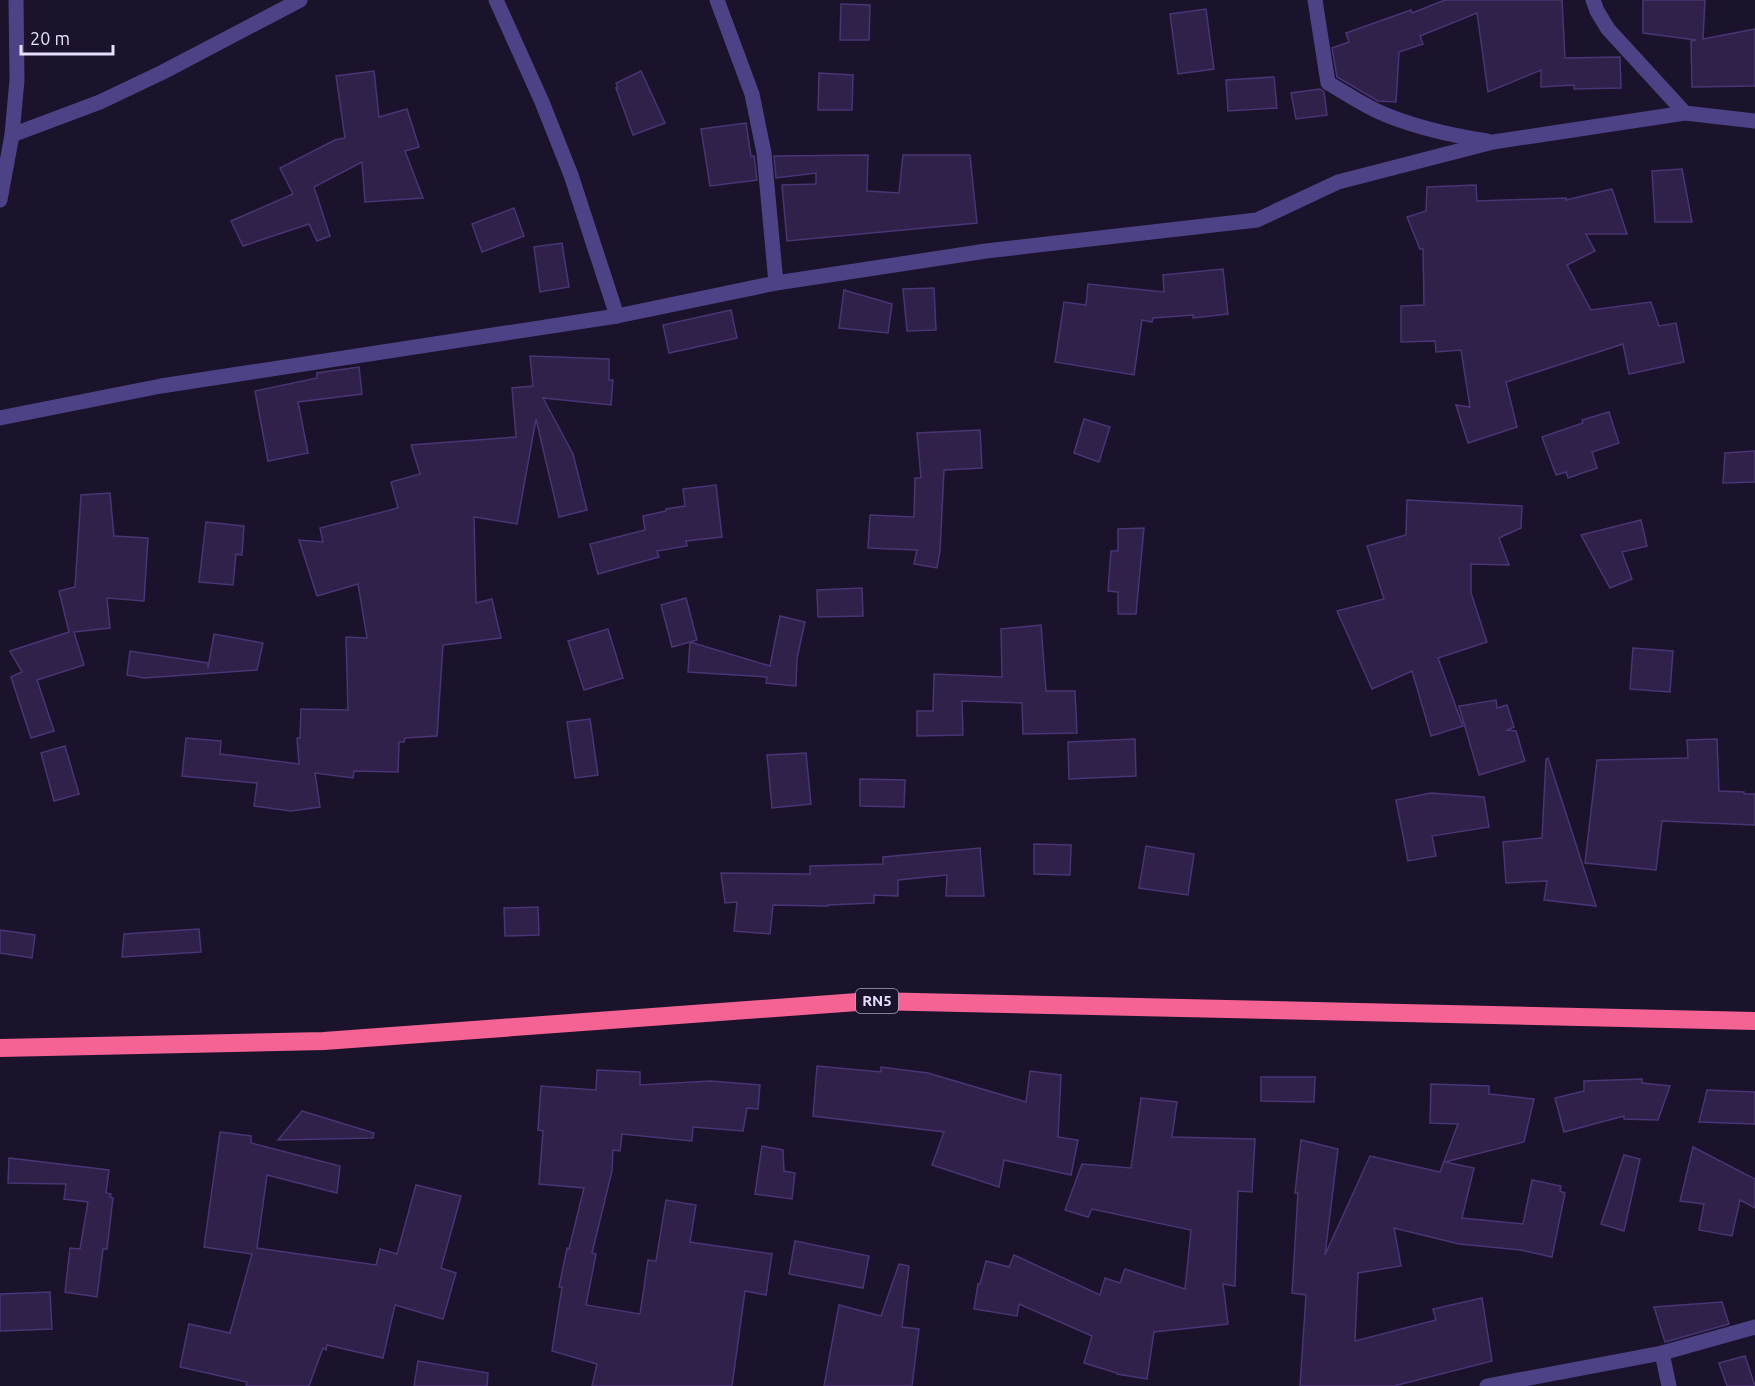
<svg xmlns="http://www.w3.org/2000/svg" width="1755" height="1386" font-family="Ubuntu,sans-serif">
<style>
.building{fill:#2f214a;stroke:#4a3475;stroke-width:1.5}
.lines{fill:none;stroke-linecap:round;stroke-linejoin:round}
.street{stroke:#4e4286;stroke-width:15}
.highway{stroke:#f46394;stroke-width:18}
.labels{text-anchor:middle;stroke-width:4.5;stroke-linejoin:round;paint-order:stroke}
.shield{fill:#1b132b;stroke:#aaa2be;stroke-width:1.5}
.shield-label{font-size:15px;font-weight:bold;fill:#e7dffd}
</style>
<rect width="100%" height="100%" fill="#1b132b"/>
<g class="building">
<path d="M 1445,0 L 1562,0 L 1565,58 L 1620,57 L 1621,88 L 1574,89 L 1574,85 L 1541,87 L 1541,70 L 1488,92 L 1477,13 L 1420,36 L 1423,44 L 1399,52 L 1396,102 L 1378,101 L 1337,77 L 1332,48 L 1349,42 L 1346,33 L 1411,10 L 1412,13 Z"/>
<path d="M 1643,0 L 1705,0 L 1703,39 L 1755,29 L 1755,86 L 1692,87 L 1691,41 L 1696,40 L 1643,33 Z"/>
<path d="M 841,4 L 870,5 L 869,40 L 840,40 Z"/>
<path d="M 1206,9 L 1214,69 L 1178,74 L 1170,14 Z"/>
<path d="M 374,71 L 379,117 L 407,109 L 419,147 L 405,151 L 423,198 L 365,202 L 362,162 L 314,187 L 330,236 L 317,241 L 309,224 L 243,246 L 231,221 L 293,194 L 280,168 L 335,140 L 345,138 L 336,76 Z"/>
<path d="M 641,71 L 665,123 L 633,135 L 616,88 L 618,88 L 616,83 Z"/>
<path d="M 819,73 L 853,75 L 852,110 L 818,110 Z"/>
<path d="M 1274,77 L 1277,108 L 1228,111 L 1226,80 Z"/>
<path d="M 1320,89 L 1324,92 L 1327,115 L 1296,119 L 1291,93 Z"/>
<path d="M 746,123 L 751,156 L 754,156 L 757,180 L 710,186 L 701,129 Z"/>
<path d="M 868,155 L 867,191 L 899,193 L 903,155 L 970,155 L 977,223 L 787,241 L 782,185 L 816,184 L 816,173 L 776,178 L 774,156 Z"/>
<path d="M 1682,169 L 1692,222 L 1655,222 L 1652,171 Z"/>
<path d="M 1476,185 L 1477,201 L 1566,198 L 1566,200 L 1612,189 L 1627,234 L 1586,234 L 1595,251 L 1567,265 L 1591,310 L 1651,302 L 1659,326 L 1676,323 L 1684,362 L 1629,374 L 1623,344 L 1506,382 L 1517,427 L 1468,443 L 1456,405 L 1470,407 L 1461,350 L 1436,352 L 1435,341 L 1401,342 L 1401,306 L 1424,305 L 1423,249 L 1420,249 L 1407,217 L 1426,211 L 1427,187 Z"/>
<path d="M 514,208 L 524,236 L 482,252 L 472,224 Z"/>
<path d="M 562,243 L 569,287 L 540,292 L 534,247 Z"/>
<path d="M 1223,269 L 1228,314 L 1193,318 L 1193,315 L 1153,318 L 1152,322 L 1142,320 L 1134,375 L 1055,362 L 1064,302 L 1086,305 L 1088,284 L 1164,292 L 1163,275 Z"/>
<path d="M 934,288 L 936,330 L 907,331 L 903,289 Z"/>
<path d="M 844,290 L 892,304 L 888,333 L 839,328 Z"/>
<path d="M 731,310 L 737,338 L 669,353 L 663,325 Z"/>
<path d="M 530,356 L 609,359 L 609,380 L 613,380 L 611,405 L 543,398 L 573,454 L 587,510 L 559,517 L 536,419 L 517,524 L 474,517 L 476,603 L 492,599 L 501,638 L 443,645 L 437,736 L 405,738 L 404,742 L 399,742 L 398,772 L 354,771 L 353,778 L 315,773 L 320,807 L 291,811 L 254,806 L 257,783 L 182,776 L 186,738 L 221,741 L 220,754 L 299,764 L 297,738 L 300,738 L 301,709 L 348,710 L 346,637 L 367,638 L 358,584 L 317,596 L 299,540 L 323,542 L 320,528 L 398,508 L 391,482 L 420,474 L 411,445 L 516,437 L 512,388 L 533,386 Z"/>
<path d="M 359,367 L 362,394 L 298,402 L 308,453 L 268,461 L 255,391 L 317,378 L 317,373 Z"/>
<path d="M 1609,412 L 1619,443 L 1592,452 L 1597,468 L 1568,478 L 1566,472 L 1556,475 L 1542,437 L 1583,423 L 1582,420 Z"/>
<path d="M 1084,419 L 1110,427 L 1099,462 L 1074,453 Z"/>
<path d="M 980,430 L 982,468 L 944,470 L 940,551 L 937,568 L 914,564 L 917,550 L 868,548 L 870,515 L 914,517 L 915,478 L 921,478 L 917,433 Z"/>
<path d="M 1755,451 L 1755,482 L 1723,483 L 1725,453 Z"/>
<path d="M 716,485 L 722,537 L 686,541 L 687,546 L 657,551 L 659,557 L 598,574 L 590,544 L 645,530 L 643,516 L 666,511 L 666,509 L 685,506 L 683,489 Z"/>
<path d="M 110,493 L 114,536 L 148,538 L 144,601 L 107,598 L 110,628 L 74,632 L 84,665 L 37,680 L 54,731 L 31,738 L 11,677 L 22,672 L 10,651 L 69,632 L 59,591 L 75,587 L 81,495 Z"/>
<path d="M 1407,500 L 1522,506 L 1521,528 L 1499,538 L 1509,565 L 1471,564 L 1471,593 L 1487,642 L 1438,658 L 1463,726 L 1431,736 L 1412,671 L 1372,689 L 1337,611 L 1384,599 L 1367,546 L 1406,535 Z"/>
<path d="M 1641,520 L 1647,546 L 1622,552 L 1632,579 L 1610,588 L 1581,535 Z"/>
<path d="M 206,522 L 244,526 L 242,555 L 236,554 L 233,585 L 199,582 Z"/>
<path d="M 1144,528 L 1136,614 L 1118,614 L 1118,592 L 1108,591 L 1111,551 L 1118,551 L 1118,529 Z"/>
<path d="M 862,588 L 863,616 L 818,617 L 817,590 Z"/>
<path d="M 686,598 L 697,640 L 690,642 L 770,666 L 780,616 L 805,622 L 797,658 L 796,686 L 766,683 L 767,677 L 688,672 L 690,642 L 672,647 L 661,605 Z"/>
<path d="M 1041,625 L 1046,691 L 1075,691 L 1077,733 L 1023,734 L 1022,703 L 962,701 L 963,735 L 917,736 L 917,711 L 933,711 L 934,674 L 1002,677 L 1001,629 Z"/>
<path d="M 608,629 L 623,678 L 584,690 L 568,641 Z"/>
<path d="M 214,634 L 263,643 L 257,670 L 144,678 L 127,675 L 130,651 L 208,663 L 208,668 Z"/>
<path d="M 1633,648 L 1673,651 L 1670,692 L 1630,689 Z"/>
<path d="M 1496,700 L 1497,708 L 1507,705 L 1514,727 L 1507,730 L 1516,731 L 1525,761 L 1479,775 L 1459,706 Z"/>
<path d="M 590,719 L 598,775 L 575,778 L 567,722 Z"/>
<path d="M 1135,739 L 1136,776 L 1069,779 L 1068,742 Z"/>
<path d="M 1717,739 L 1719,791 L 1744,792 L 1744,794 L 1755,794 L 1755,825 L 1662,821 L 1656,870 L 1585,863 L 1597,760 L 1688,758 L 1687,740 Z"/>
<path d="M 65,746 L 79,794 L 54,801 L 41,753 Z"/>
<path d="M 806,753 L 811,804 L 772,808 L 767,755 Z"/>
<path d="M 1548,758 L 1596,906 L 1544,900 L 1547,881 L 1506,883 L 1503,842 L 1542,838 L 1546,759 Z"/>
<path d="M 860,779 L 905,780 L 904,807 L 860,806 Z"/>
<path d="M 1431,793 L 1484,797 L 1489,827 L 1432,836 L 1436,856 L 1408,861 L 1396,800 Z"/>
<path d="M 1034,844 L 1071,845 L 1070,875 L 1034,874 Z"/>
<path d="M 1146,846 L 1194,854 L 1188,895 L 1139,888 Z"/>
<path d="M 980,848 L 984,896 L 946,896 L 947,875 L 898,880 L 898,896 L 874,895 L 874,903 L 828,905 L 828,906 L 773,905 L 770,934 L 734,931 L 737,902 L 725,903 L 721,873 L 810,874 L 810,866 L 883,864 L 883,857 Z"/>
<path d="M 538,907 L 539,935 L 505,936 L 504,908 Z"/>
<path d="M 199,929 L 201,952 L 122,957 L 124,934 Z"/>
<path d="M 0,930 L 35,935 L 32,958 L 0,953 Z"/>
<path d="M 817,1066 L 881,1072 L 881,1067 L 928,1073 L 1026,1102 L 1030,1071 L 1061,1075 L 1058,1137 L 1078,1140 L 1071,1175 L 1004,1160 L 999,1187 L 932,1165 L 944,1132 L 813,1116 Z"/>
<path d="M 597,1070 L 640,1072 L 640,1085 L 710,1081 L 760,1085 L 758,1109 L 747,1108 L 743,1131 L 693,1127 L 692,1141 L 622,1134 L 620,1151 L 613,1150 L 612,1171 L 592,1253 L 596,1254 L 586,1305 L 640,1314 L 648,1260 L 656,1261 L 666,1200 L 696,1205 L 690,1242 L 772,1254 L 766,1295 L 745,1291 L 732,1386 L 592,1386 L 597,1364 L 552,1351 L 562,1287 L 559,1287 L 567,1248 L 569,1249 L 584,1188 L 539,1184 L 543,1131 L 538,1130 L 541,1086 L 596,1090 Z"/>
<path d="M 1261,1077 L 1315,1077 L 1314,1102 L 1261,1101 Z"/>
<path d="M 1642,1079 L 1642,1083 L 1670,1086 L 1658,1120 L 1624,1119 L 1624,1116 L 1564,1132 L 1555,1098 L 1584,1091 L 1584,1081 Z"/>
<path d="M 1431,1084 L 1489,1086 L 1489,1094 L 1534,1099 L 1524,1142 L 1445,1162 L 1474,1168 L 1462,1218 L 1523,1224 L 1532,1180 L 1561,1186 L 1560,1191 L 1565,1193 L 1552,1257 L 1521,1250 L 1459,1244 L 1394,1228 L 1401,1266 L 1358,1273 L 1355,1341 L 1436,1320 L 1433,1309 L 1482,1298 L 1492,1361 L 1394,1386 L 1300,1386 L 1306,1295 L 1292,1293 L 1298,1193 L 1295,1193 L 1301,1140 L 1338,1149 L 1325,1255 L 1370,1156 L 1440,1172 L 1458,1124 L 1430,1123 Z"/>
<path d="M 1707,1090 L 1755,1092 L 1755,1124 L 1699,1122 Z"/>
<path d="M 1141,1098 L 1177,1102 L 1172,1137 L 1255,1139 L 1252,1192 L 1238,1191 L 1235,1286 L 1223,1284 L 1228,1324 L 1154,1332 L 1147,1379 L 1117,1374 L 1117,1373 L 1084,1363 L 1092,1336 L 1019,1304 L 1017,1316 L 974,1309 L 978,1284 L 980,1284 L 986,1261 L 1009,1267 L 1014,1255 L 1100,1295 L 1105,1278 L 1120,1283 L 1125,1269 L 1185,1289 L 1191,1230 L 1092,1209 L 1088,1217 L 1065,1210 L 1082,1164 L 1131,1168 Z"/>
<path d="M 302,1111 L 374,1133 L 373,1138 L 278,1140 Z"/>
<path d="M 220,1132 L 251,1136 L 251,1143 L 340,1166 L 337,1193 L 267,1175 L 257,1248 L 376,1265 L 380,1249 L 397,1254 L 416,1185 L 461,1196 L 441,1268 L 456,1273 L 443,1319 L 395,1305 L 383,1358 L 327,1345 L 326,1350 L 323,1348 L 309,1386 L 246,1386 L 247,1382 L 180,1367 L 189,1324 L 230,1333 L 252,1254 L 204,1247 Z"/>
<path d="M 762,1146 L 783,1150 L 784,1171 L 795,1173 L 792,1199 L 755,1194 Z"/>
<path d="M 1693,1147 L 1755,1179 L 1755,1208 L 1740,1200 L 1732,1236 L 1699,1230 L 1704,1204 L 1680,1201 Z"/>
<path d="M 1624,1155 L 1640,1159 L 1624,1231 L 1601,1224 Z"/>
<path d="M 9,1158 L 109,1170 L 106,1193 L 111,1194 L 110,1197 L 113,1198 L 107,1249 L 103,1249 L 97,1297 L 65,1292 L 70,1248 L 80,1249 L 88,1202 L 64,1199 L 66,1184 L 8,1183 Z"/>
<path d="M 795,1241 L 869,1256 L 863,1288 L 789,1274 Z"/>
<path d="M 899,1264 L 909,1266 L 902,1327 L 919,1329 L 912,1386 L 824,1386 L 839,1305 L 881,1316 Z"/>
<path d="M 50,1292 L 52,1329 L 0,1331 L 0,1294 Z"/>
<path d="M 1722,1302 L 1729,1324 L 1665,1342 L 1654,1307 Z"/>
<path d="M 1745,1356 L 1755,1386 L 1727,1386 L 1719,1363 Z"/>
<path d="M 418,1361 L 488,1373 L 487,1386 L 414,1386 Z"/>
</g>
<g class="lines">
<g class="street">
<path d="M 496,0 L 542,102 L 571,175 L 617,316"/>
<path d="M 717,0 L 752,94 L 764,153 L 776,283"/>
<path d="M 1315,0 L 1328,83 C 1344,92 1360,103 1377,111 C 1412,127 1449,135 1487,141"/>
<path d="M 1593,0 L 1597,11 L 1608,29 L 1685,113 L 1755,121"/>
<path d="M 12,135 L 100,102 L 163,72 L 300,0"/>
<path d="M 0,200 L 12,135 L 17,80 L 16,0"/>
<path d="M 0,418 L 161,386 L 617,316 L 776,283 L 986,251 L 1257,220 L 1338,182 L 1493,142 L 1685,113"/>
<path d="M 1662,1353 L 1669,1386"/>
<path d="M 1487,1386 L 1662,1353 L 1755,1327"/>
</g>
<path class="highway" d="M 0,1048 L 324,1041 L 871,1001 L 1755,1021"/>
</g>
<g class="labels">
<rect class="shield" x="856" y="989" width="42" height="24" rx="4.5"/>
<g class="shield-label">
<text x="877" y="1006">RN5</text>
</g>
</g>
<path d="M21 45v9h92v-9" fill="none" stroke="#e7dffd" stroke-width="3"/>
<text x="30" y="45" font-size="18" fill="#e7dffd" stroke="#1b132b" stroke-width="4.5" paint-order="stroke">20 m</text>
</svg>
